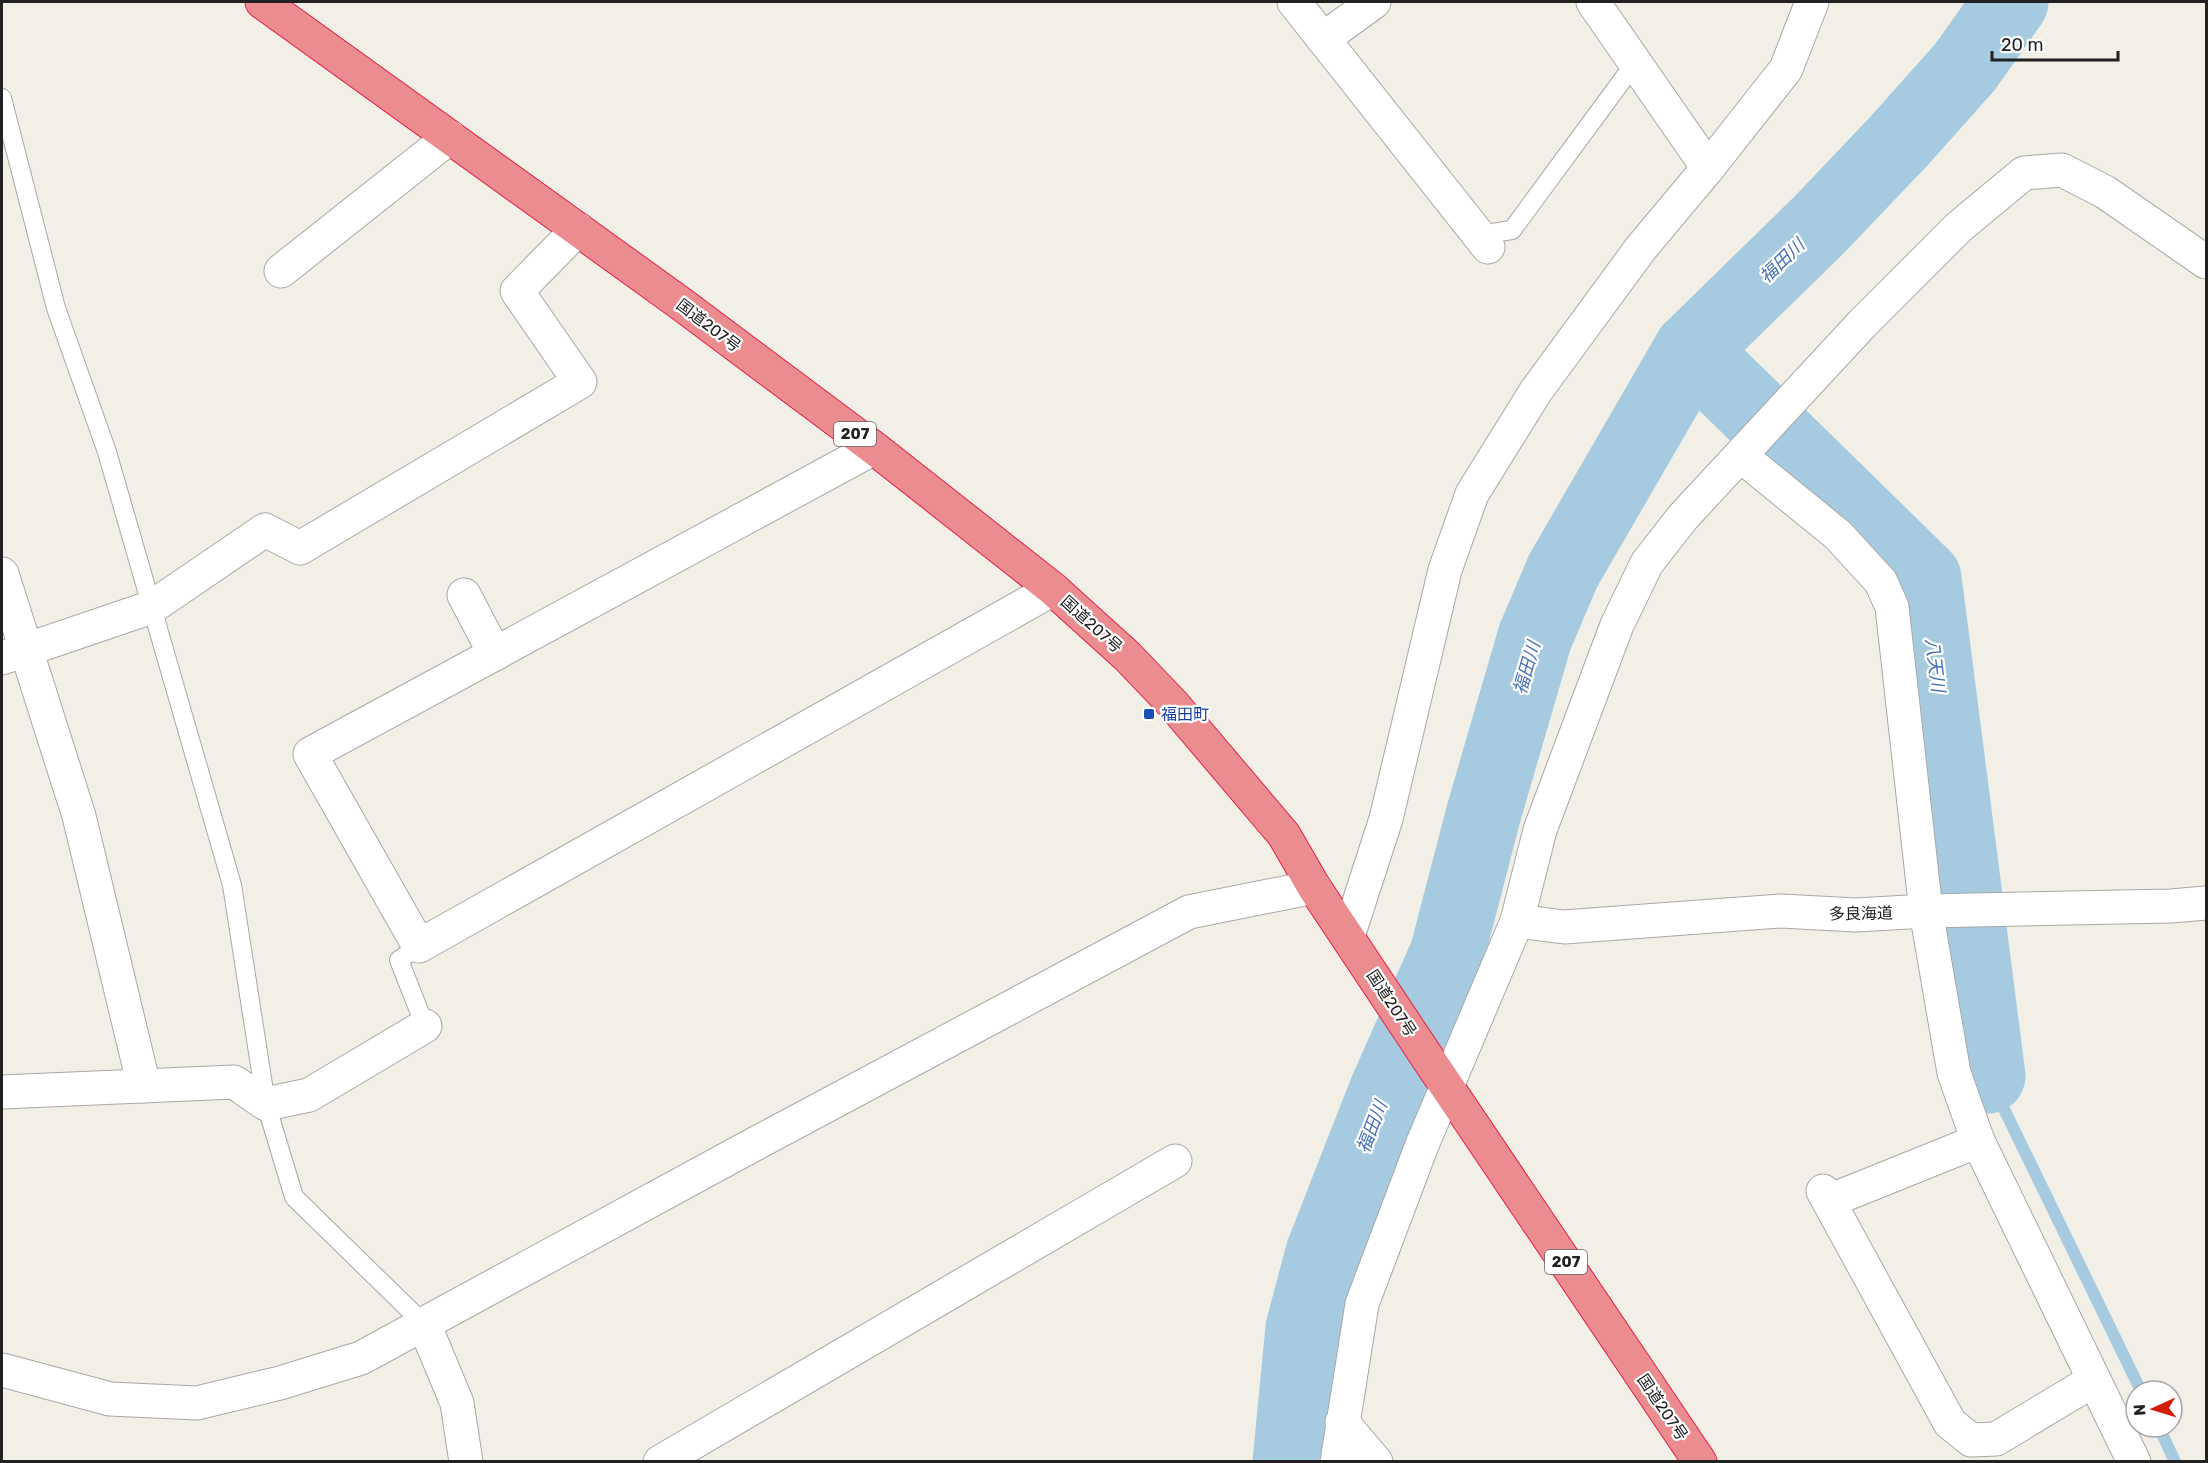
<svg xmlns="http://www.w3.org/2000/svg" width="2208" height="1463" font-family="Rubik,'Noto Sans JP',sans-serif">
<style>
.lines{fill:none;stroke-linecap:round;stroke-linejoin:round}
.stream{stroke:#a6cbe1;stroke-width:12}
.river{stroke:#a6cbe1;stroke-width:75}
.lane-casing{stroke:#a8a8a8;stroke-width:20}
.street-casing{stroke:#a8a8a8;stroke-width:35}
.highway-casing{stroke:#e32048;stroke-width:35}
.lane{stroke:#fff;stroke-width:18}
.street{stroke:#fff;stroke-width:33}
.highway{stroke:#eb8c91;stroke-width:33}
.transit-dot{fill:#1a4fb4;stroke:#fff;stroke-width:2}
.labels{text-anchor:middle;stroke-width:4.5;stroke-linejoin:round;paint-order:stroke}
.shield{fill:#fff;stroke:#646464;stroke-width:1.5}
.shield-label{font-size:15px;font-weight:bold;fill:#212121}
.street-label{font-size:16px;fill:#212121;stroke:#fff}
.transit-label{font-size:16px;fill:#164399;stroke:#fff;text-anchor:start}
.water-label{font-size:18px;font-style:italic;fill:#4870b6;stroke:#fff}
</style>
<rect width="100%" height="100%" fill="#f2efe7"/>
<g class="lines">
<g class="stream">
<path d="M 1988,1076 L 2141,1391"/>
<path d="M 2159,1427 L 2175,1462"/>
</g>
<g class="river">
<path d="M 1691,350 L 1924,578 L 1988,1076"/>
<path d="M 1290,1462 L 1303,1328 L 1323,1253 L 1386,1092 L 1447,954 L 1484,812 L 1535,637 L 1563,571 L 1691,350 L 1820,224 L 1899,141 L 1965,67 L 2011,2"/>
</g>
<defs>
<g id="lane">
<path d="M 2,98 L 56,308 L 107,452 L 232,885 L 266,1104 L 294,1197 L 424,1324"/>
<path d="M 1479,235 L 1512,230 L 1635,63"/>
<path d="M 419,946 L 399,960 L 425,1026"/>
</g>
<g id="street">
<path d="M 1294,2 L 1488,247"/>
<path d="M 1593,2 L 1708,168"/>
<path d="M 1323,39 L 1374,2"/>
<path d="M 281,271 L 450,137"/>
<path d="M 874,448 L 310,754 L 419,946 L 1053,589"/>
<path d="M 1741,456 L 1838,535 L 1881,582 L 1892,607 L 1926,911 L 1954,1073 L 1978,1141 L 2134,1462"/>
<path d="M 2,574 L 79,816 L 144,1086"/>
<path d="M 464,595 L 495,654"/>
<path d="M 2,658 L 152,607 L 265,530 L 300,548 L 580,382 L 517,291 L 578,229"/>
<path d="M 1517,921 L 1564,927 L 1781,911 L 1856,915 L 1926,911 L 2171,906 L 2206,903"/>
<path d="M 1348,936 L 1386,819 L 1445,570 L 1472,494 L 1536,391 L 1641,248 L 1708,168 L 1786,69 L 1812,2"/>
<path d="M 2,1092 L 234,1082 L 266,1104 L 309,1095 L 425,1026"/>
<path d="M 1823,1191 L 1950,1423 L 1971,1440 L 1996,1439 L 2094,1380"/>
<path d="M 1829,1201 L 1978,1141"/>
<path d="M 424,1324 L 457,1403 L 466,1462"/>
<path d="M 2,1370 L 110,1399 L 197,1403 L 280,1383 L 361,1358 L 751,1146 L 1189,912 L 1314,887"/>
<path d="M 1342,1422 L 1376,1462"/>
<path d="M 660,1462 L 1175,1161"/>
<path d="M 1337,1462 L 1362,1304 L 1422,1145 L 1517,921 L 1540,830 L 1617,625 L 1647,563 L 1683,517 L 1862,324 L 1959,227 L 2024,173 L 2062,170 L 2105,192 L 2206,262"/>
</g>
<path id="highway" d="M 262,2 L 680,303 L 874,448 L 1053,589 L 1127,656 L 1173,704 L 1284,835 L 1314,887 L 1431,1063 L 1700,1462"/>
</defs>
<use href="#lane" class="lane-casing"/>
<use href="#street" class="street-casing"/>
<use href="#highway" class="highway-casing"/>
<use href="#lane" class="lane"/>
<use href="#street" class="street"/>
<use href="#highway" class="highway"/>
</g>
<rect class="transit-dot" x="1143" y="708" width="12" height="12" rx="3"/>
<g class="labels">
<g class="shield">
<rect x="834" y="422" width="42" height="24" rx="4.5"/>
<rect x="1545" y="1250" width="42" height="24" rx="4.5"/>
</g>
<g class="shield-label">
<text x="855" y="439">207</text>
<text x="1566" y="1267">207</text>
</g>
<g class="street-label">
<text transform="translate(709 325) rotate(37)" y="6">国道207号</text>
<text transform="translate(1092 624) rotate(42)" y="6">国道207号</text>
<text transform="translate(1861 913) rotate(-1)" y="6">多良海道</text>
<text transform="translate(1392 1003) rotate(57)" y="6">国道207号</text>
<text transform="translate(1663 1407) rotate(56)" y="6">国道207号</text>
</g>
<g class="transit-label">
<text x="1161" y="720">福田町</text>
</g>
<g class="water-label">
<text transform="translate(1782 261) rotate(-44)" y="6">福田川</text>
<text transform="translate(1935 665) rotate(83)" y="6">八天川</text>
<text transform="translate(1527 668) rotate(-74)" y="6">福田川</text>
<text transform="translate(1372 1127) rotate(-69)" y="6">福田川</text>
</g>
</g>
<rect width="2208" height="1463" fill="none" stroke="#212121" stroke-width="6"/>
<g transform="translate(2154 1409) rotate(266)"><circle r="28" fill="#ffffff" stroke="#a6a6a6" stroke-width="1.5"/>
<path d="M0-4.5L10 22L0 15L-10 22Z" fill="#d21d00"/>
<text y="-9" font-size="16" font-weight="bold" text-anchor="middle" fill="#212121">N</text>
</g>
<path d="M1992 51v9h126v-9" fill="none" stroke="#212121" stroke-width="3"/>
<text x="2001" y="51" font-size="18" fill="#212121" stroke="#ffffff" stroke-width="4.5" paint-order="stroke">20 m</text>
</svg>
